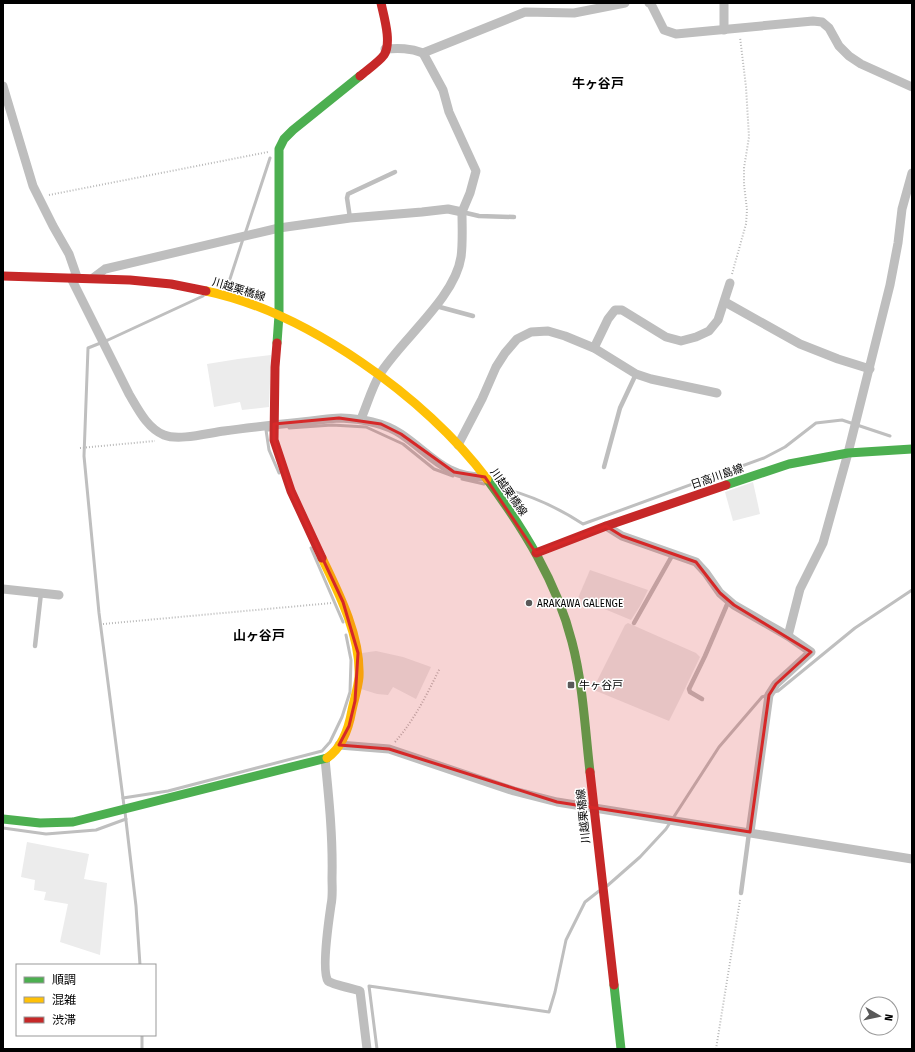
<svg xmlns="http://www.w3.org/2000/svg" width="915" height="1052" font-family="'Fira Sans Condensed','Noto Sans JP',sans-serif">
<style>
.green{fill:#ececec}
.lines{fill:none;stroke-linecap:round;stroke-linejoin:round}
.stream{stroke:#bfbfbf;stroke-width:3}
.path{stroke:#b9b9b9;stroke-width:2;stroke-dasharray:1 2;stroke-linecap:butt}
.lane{stroke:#bebebe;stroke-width:4.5}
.street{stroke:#bebebe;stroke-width:9}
.fast{stroke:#4caf50;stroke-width:9}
.slow{stroke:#ffc107;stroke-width:9}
.jam{stroke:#c62828;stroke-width:9}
.marked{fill:#d62828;fill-opacity:0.2;stroke:#d62828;stroke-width:3;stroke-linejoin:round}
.poi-dot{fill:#595959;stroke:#fff;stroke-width:1.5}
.labels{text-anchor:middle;stroke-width:3;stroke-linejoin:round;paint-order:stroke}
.street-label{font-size:11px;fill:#000;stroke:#fff}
.poi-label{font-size:11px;fill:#000;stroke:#fff;text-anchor:start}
.quarter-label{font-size:13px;font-weight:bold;fill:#000;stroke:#fff}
</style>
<rect width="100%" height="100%" fill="#fff"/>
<g class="green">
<path d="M 271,355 L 269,407 L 242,410 L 240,402 L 214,407 L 207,364 L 238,359 Z"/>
<path d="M 753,482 L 760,514 L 733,521 L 725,492 Z"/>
<path d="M 590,570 L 648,590 L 640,606 L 631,620 L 578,598 Z"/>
<path d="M 628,623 L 696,653 L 700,657 L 680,699 L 669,721 L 594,690 L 595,685 L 625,625 Z"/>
<path d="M 376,651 L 403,657 L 431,667 L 416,699 L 393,687 L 388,695 L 377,694 L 361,689 L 362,653 Z"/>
<path d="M 27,842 L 89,854 L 84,879 L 107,883 L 100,955 L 60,942 L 68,904 L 44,900 L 46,892 L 34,890 L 35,880 L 21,877 Z"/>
</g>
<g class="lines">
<g class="stream">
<path d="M 245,234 L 270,158"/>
<path d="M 220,288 L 228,285 L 243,239"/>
<path d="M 289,428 L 332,425 L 366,427 L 403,444 L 434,469 L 453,476"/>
<path d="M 269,430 L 266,430 L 269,450 L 279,473"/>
<path d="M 462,479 L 484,484"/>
<path d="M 501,488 C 531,495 557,507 583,524 L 764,458 L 785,447 L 816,423 L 842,420 L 890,436"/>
<path d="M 311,548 L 343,622"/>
<path d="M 774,692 L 778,691 L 855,628 L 912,590"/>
<path d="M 123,798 L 168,791 L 322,751 L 330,742 L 342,717 L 350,692 L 351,660 L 346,635"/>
<path d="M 124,806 L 99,613 L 84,456 L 88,348 L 108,340 L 203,296"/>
<path d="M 125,812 L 136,906 L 140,965"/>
<path d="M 3,828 L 46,834 L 96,830 L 126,819"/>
<path d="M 607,886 L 640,857 L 666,829 L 719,747 L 762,697 L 767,695"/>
<path d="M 142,1035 L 142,1049"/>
<path d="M 377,1049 L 369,986 L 549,1012 L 555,992 L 566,940 L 585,902 L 599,891"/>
</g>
<g class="path">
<path d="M 49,195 L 268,152"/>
<path d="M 732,274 L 746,224 L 747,210 L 744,184 L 744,168 L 749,137 L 746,87 L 740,37"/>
<path d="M 80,448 L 155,441"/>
<path d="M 103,624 L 332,603"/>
<path d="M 395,742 C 415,719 426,696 440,668"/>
<path d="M 716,1049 L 740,900"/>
</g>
<g class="lane">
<path d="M 462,212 L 479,216 L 514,217"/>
<path d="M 350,218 L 347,198 L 348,194 L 395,172"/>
<path d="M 436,306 L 473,316"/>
<path d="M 604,467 L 620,408 L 636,374"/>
<path d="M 634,623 L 673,554"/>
<path d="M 35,646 L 41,593"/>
<path d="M 702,699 L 690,692 L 689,689 L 705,656 L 729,600"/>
<path d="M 741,893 L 749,833"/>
</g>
<g class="street">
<path d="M 649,3 L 651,4 L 664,30 L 676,34 L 813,21 L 822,22 L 829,28 L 839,46 L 849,56 L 861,64 L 912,87"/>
<path d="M 724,3 L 724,30"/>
<path d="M 385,49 C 399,48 410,48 423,53 L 525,12 L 574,13 L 625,3"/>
<path d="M 423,53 L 443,90 L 449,112 L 476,171 L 470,193 L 462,212"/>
<path d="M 3,86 L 33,186 L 53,226 L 69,254 L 77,277"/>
<path d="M 71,278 L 129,394 C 138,409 147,428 164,435 C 179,441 208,433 224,431 C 253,427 282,424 311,421 C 321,420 331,418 341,418 C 362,419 383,422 401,434 C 431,454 445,478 485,477"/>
<path d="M 93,278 L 105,269 L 279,228 L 350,218 L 422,212 L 448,209 L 462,212 C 462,227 463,243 461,257 C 455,298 401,340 380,374 C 372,387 367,405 361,419"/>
<path d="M 725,302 L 800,344 L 838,359 L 870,369"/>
<path d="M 594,348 L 608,319 L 615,310 L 622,310 L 666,337 L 681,341 L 696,337 L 709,331 L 718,320 L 730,283"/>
<path d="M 458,445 L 482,399 L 496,367 L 505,353 L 517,339 L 531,332 L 548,331 L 565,336 L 594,348 L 636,374 L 651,379 L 717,393"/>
<path d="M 606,526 L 622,536 L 696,562 L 706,573 L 720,593 L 734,605 L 788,636 L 811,652 L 776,684 L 769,695 L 750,832"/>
<path d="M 3,589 L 59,595"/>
<path d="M 788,636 L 800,589 L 823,543 L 848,453 L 890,285 L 898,243 L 902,209 L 912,173"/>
<path d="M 339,745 L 389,749 L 514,791 L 557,802 L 912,859"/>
<path d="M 325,759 C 329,799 333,838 332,878 C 332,887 333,896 331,905 C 329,919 321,971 328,981 C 331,984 354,989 360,991 L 367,1049"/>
</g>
<g class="fast">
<path d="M 277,343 L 279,315 L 279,149 L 284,139 L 293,130 L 360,76"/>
<path d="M 487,479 C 523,528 557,582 572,642 C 583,684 585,729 590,772"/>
<path d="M 726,485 L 789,464 L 848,453 L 912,449"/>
<path d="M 3,819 L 40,823 L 73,822 L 327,758"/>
<path d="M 614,985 L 621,1049"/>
</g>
<g class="slow">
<path d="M 206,291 C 306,312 426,397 487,479"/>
<path d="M 322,558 C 339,593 361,637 359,677 C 358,688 354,700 352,710 C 349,727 342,748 327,758"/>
</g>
<g class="jam">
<path d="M 360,76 C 367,70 379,62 384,55 C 392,43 384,17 381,3"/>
<path d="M 3,276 L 130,280 L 171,284 L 206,291"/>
<path d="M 277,343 L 275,367 L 274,440 L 291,491 L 322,558"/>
<path d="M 536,553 L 606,526 L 726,485"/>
<path d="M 590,772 L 614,985"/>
</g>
</g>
<path class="marked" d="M 339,418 L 381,424 L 401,434 L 454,472 L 485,477 L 536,553 L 606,526 L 622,536 L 696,562 L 720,593 L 734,605 L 811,652 L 776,684 L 769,695 L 750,832 L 557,802 L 389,749 L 339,745 L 349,726 L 355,701 L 358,653 L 343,602 L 291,491 L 274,440 L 274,424 Z"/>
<g class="poi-dot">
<circle cx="529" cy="603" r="4"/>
<rect x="567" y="681" width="8" height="8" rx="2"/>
</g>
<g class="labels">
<g class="street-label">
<text transform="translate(239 289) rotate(17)" y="4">川越栗橋線</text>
<text transform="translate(717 476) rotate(-19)" y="4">日高川島線</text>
<text transform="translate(509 492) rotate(55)" y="4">川越栗橋線</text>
<text transform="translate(583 816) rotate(-96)" y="4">川越栗橋線</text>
</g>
<g class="poi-label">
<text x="537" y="607">ARAKAWA GALENGE</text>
<text x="579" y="689">牛ヶ谷戸</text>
</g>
<g class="quarter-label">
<text x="598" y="88">牛ヶ谷戸</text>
<text x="259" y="640">山ヶ谷戸</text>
</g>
</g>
<rect width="915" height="1052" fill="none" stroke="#000000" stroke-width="8"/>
<rect x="16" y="964" width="140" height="72" fill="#ffffff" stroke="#999999"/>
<rect x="24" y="977" width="20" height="6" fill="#4caf50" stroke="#999999"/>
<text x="52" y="984" font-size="12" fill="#000000">順調</text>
<rect x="24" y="997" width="20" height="6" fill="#ffc107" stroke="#999999"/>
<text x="52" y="1004" font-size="12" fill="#000000">混雑</text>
<rect x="24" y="1017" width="20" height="6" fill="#c62828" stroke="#999999"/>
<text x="52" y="1024" font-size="12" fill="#000000">渋滞</text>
<g transform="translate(879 1016) rotate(99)"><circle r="19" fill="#ffffff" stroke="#999999"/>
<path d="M0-3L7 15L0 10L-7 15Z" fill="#595959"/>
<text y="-6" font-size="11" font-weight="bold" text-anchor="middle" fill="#000000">N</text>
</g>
</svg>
